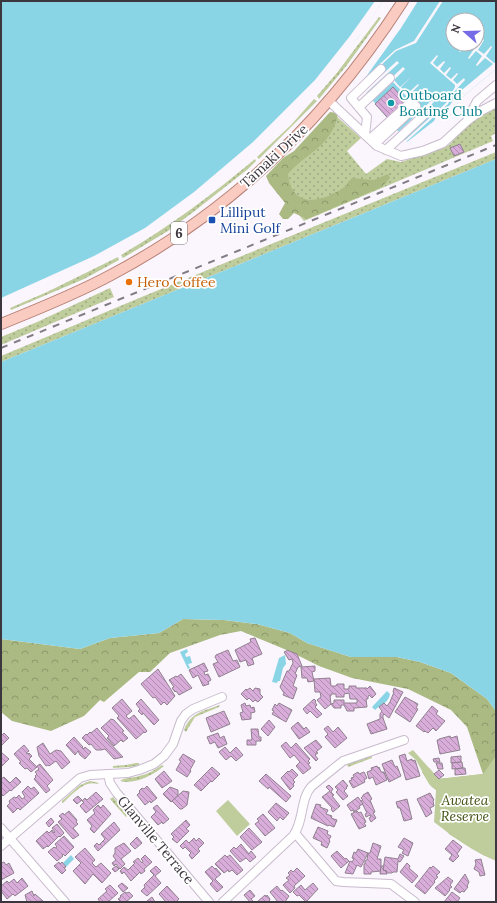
<svg xmlns="http://www.w3.org/2000/svg" width="497" height="903" font-family="Lora,serif">
<style>
.grass{fill:url(#grass-dots)}
.forest{fill:url(#forest-crowns)}
.park{fill:#bfcd9d}
.water{fill:#89d4e5;fill-rule:evenodd}
.pier{fill:#fbf6fd}
.building{fill:url(#building-back-hatch);stroke:#908090}
.lines{fill:none;stroke-linecap:round;stroke-linejoin:round}
.minor-casing{stroke:#c9bbce;stroke-width:10}
.major-casing{stroke:#b68177;stroke-width:12}
.minor{stroke:#fff;stroke-width:8}
.major{stroke:#facbc0;stroke-width:10}
.rail{stroke:#817b83;stroke-width:2;stroke-dasharray:7 7;stroke-linecap:butt}
.culture-dot{fill:#0f9aa8;stroke:#fff;stroke-width:1.5}
.transit-dot{fill:#1a4fb4;stroke:#fff;stroke-width:1.5}
.food-dot{fill:#e8710a;stroke:#fff;stroke-width:1.5}
.labels{text-anchor:middle;stroke-width:3.5;stroke-linejoin:round;paint-order:stroke}
.shield{fill:#fff;stroke:#767278;stroke-width:1}
.shield-label{font-size:13px;font-weight:bold;fill:#3c363e}
.culture-label{font-size:14px;fill:#0d838f;stroke:#fff;text-anchor:start}
.street-label{font-size:14px;fill:#3c363e;stroke:#fff}
.transit-label{font-size:14px;fill:#164399;stroke:#fff;text-anchor:start}
.food-label{font-size:14px;fill:#c56008;stroke:#fff;text-anchor:start}
.park-label{font-size:14px;font-style:italic;fill:#435112;stroke:#fff}
</style>
<defs>
<pattern id="grass-dots" width="8" height="8" patternUnits="userSpaceOnUse"><rect width="8" height="8" fill="#bfcd9d"/><path d="M2 2h.1M6 6h.1" fill="none" stroke="#9ca781" stroke-width="1.8" stroke-linecap="round"/></pattern>
<pattern id="forest-crowns" width="20" height="18" patternUnits="userSpaceOnUse"><rect width="20" height="18" fill="#aaba82"/><path d="M2 6a3 3 0 1 1 6 0M12 15a3 3 0 1 1 6 0" fill="none" stroke="#8c986c"/></pattern>
<pattern id="building-back-hatch" width="6" height="6" patternUnits="userSpaceOnUse"><rect width="6" height="6" fill="#d9add9"/><path d="M-1 5l2 2M0 0l6 6M5-1l2 2" fill="none" stroke="#b18eb1"/></pattern>
</defs>
<rect width="100%" height="100%" fill="#fbf6fd"/>
<g class="grass">
<path d="M 379,17 L 381,18 L 347,65 L 319,99 L 317,96 L 336,74 Z"/>
<path d="M 314,99 L 317,101 L 259,159 L 257,157 L 291,125 Z"/>
<path d="M 496,108 L 496,133 L 491,136 L 493,141 L 304,221 L 268,179 L 334,114 L 361,138 L 347,151 L 366,174 L 387,159 L 401,162 L 431,152 L 449,145 L 475,117 L 482,113 Z"/>
<path d="M 496,152 L 496,159 L 1,362 L 1,356 L 144,296 Z"/>
<path d="M 255,159 L 256,161 L 248,169 L 192,213 L 168,231 L 123,258 L 121,255 C 169,227 212,195 255,159 Z"/>
<path d="M 118,257 L 119,260 L 84,279 L 11,310 L 10,308 L 47,292 Z"/>
<path d="M 110,288 L 114,297 L 1,345 L 1,337 L 37,322 Z"/>
<path d="M 220,705 L 219,707 L 195,717 L 186,732 L 184,730 C 191,712 204,711 220,705 Z"/>
<path d="M 372,756 L 372,758 L 348,767 L 347,764 Z"/>
<path d="M 136,763 L 139,763 L 139,765 L 131,767 L 113,768 L 113,766 L 126,765 Z"/>
<path d="M 162,765 L 164,766 C 154,775 134,785 120,781 C 125,777 133,778 139,776 C 148,774 155,770 162,765 Z"/>
<path d="M 90,781 L 99,783 L 97,784 C 84,780 72,795 63,803 L 62,803 L 62,801 L 80,785 Z"/>
<path d="M 113,797 L 128,815 L 126,817 L 110,799 Z"/>
</g>
<g class="forest">
<path d="M 330,112 L 338,113 C 333,146 307,152 288,174 C 292,212 326,201 347,185 L 348,182 L 352,178 L 374,180 L 388,174 L 390,178 L 382,187 L 307,219 L 294,213 L 288,219 L 283,219 L 279,214 L 285,203 L 269,183 L 266,176 L 283,158 L 294,151 Z"/>
<path d="M 183,619 L 224,620 L 257,624 L 290,633 L 307,643 L 351,657 L 397,657 L 420,662 L 451,673 L 487,699 L 496,711 L 496,855 L 485,856 L 449,834 L 436,790 L 431,786 L 422,772 L 429,768 L 439,779 L 483,774 L 467,727 L 451,710 L 408,689 L 352,678 L 319,666 L 289,651 L 241,631 L 220,635 L 170,653 L 150,672 L 139,672 L 104,702 L 100,700 L 84,716 L 51,731 L 12,721 L 1,712 L 1,639 L 80,649 L 110,638 L 159,633 Z"/>
</g>
<g class="park">
<path d="M 413,750 L 439,779 L 483,774 L 495,757 L 496,861 C 474,852 453,837 434,822 L 436,790 L 429,784 L 416,760 L 408,753 Z"/>
<path d="M 228,800 L 250,824 L 237,836 L 216,811 Z"/>
</g>
<g class="water">
<path d="M 1,1 L 383,1 L 357,39 L 269,136 L 148,231 L 1,303 Z"/>
<path d="M 418,1 L 496,1 L 496,69 L 459,100 L 453,113 L 444,121 L 434,121 L 407,142 L 360,85 L 401,28 ZM 453,20 L 477,20 L 477,44 L 453,44 Z"/>
<path d="M 496,159 L 496,711 L 487,699 L 451,673 L 420,662 L 397,657 L 351,657 L 307,643 L 290,633 L 257,624 L 224,620 L 183,619 L 159,633 L 110,638 L 80,649 L 1,639 L 1,362 Z"/>
<path d="M 187,649 L 188,652 L 185,654 L 186,657 L 190,656 L 192,663 L 188,664 L 190,668 L 188,669 L 180,652 Z"/>
<path d="M 285,655 L 286,664 L 283,668 L 280,681 L 278,681 L 277,683 L 272,682 L 279,658 Z"/>
<path d="M 387,691 L 390,694 C 389,703 380,705 375,710 L 372,707 Z"/>
<path d="M 71,855 L 74,859 L 66,867 L 63,863 Z"/>
</g>
<g class="pier">
<path d="M 375,1 L 383,1 L 364,30 L 327,78 L 270,137 L 231,172 L 188,207 L 149,233 L 94,265 L 43,288 L 1,305 L 1,298 L 94,256 L 145,228 L 194,192 L 253,142 L 315,80 L 350,36 Z"/>
<path d="M 440,1 L 443,1 L 416,43 L 396,51 L 359,86 L 368,75 L 395,50 L 414,41 Z"/>
<path d="M 483,39 L 484,40 L 478,50 L 484,54 L 491,46 L 492,47 L 486,56 L 494,63 L 496,62 L 496,69 L 459,100 L 453,113 L 444,121 L 434,121 L 436,117 L 450,105 L 457,94 L 493,64 L 485,58 L 477,66 L 476,65 L 482,56 L 476,51 L 469,59 L 468,58 L 474,49 L 468,44 L 460,52 L 459,51 L 464,44 L 471,44 L 475,48 Z"/>
<path d="M 437,55 L 438,56 L 433,63 L 437,67 L 444,61 L 445,62 L 440,69 L 444,73 L 450,67 L 451,68 L 446,75 L 451,79 L 457,73 L 458,74 L 453,80 L 457,84 L 464,78 L 465,80 L 453,93 L 448,104 L 405,143 L 404,141 L 446,103 L 455,87 L 455,85 L 430,63 Z"/>
<path d="M 397,61 L 399,63 L 365,94 L 363,92 Z"/>
<path d="M 403,67 L 405,69 L 394,80 L 400,87 L 411,77 L 401,87 L 407,94 L 418,84 L 419,85 L 409,95 L 410,96 L 408,98 L 393,82 L 371,102 L 369,99 Z"/>
<path d="M 432,100 L 434,102 L 398,134 L 397,133 Z"/>
</g>
<g class="building">
<path d="M 393,87 L 406,102 L 388,118 L 375,104 Z"/>
<path d="M 460,144 L 464,152 L 454,156 L 450,148 Z"/>
<path d="M 255,638 L 262,654 L 252,658 L 254,664 L 248,666 L 246,660 L 240,662 L 235,650 L 251,642 L 250,639 Z"/>
<path d="M 228,650 L 233,661 L 237,660 L 240,667 L 219,677 L 213,664 L 218,662 L 215,657 L 216,655 Z"/>
<path d="M 288,650 L 289,651 L 297,654 L 302,666 L 298,667 L 295,674 L 297,675 L 293,686 L 297,688 L 293,699 L 283,695 L 284,693 L 280,687 L 287,671 L 289,671 L 293,663 L 292,659 L 289,660 L 284,652 Z"/>
<path d="M 204,663 L 208,671 L 204,672 L 205,675 L 208,674 L 211,680 L 208,682 L 209,684 L 203,686 L 198,675 L 193,678 L 189,670 Z"/>
<path d="M 315,666 L 315,671 L 312,672 L 314,681 L 308,682 L 307,678 L 302,678 L 301,667 Z"/>
<path d="M 158,669 L 175,696 L 167,705 L 164,702 L 161,705 L 155,697 L 153,698 L 141,684 Z"/>
<path d="M 181,674 L 192,688 L 179,695 L 176,691 L 175,692 L 172,688 L 174,687 L 169,680 L 176,676 L 177,677 Z"/>
<path d="M 330,678 L 331,686 L 336,686 L 337,684 L 344,684 L 344,689 L 349,689 L 349,686 L 356,686 L 356,688 L 367,688 L 367,689 L 370,686 L 376,694 L 372,698 L 369,695 L 368,697 L 368,699 L 366,699 L 367,707 L 354,708 L 354,711 L 347,711 L 344,705 L 341,705 L 341,708 L 334,708 L 331,704 L 334,703 L 334,700 L 344,700 L 344,703 L 357,703 L 357,699 L 350,699 L 349,693 L 344,694 L 344,697 L 336,697 L 336,694 L 331,694 L 331,696 L 330,696 L 331,704 L 325,709 L 317,700 L 321,697 L 320,692 L 315,692 L 314,679 Z"/>
<path d="M 250,688 L 253,691 L 255,688 L 260,689 L 260,694 L 263,697 L 258,702 L 255,700 L 253,702 L 249,698 L 247,700 L 241,694 L 246,689 L 247,690 Z"/>
<path d="M 394,688 L 403,692 L 389,718 L 384,714 L 383,715 L 383,718 L 387,729 L 371,734 L 367,724 L 380,719 L 380,714 L 382,711 L 379,707 L 384,703 L 387,706 L 390,702 L 394,692 L 393,692 Z"/>
<path d="M 405,697 L 418,704 L 416,708 L 418,709 L 410,722 L 395,712 Z"/>
<path d="M 122,699 L 132,711 L 126,716 L 129,719 L 134,715 L 147,731 L 145,733 L 144,732 L 136,739 L 117,718 L 119,716 L 112,708 Z"/>
<path d="M 141,699 L 159,720 L 154,725 L 143,713 L 142,715 L 138,711 L 140,709 L 136,704 Z"/>
<path d="M 314,699 L 316,701 L 315,702 L 317,705 L 315,707 L 322,714 L 317,718 L 310,711 L 307,714 L 303,709 Z"/>
<path d="M 245,703 L 246,706 L 250,705 L 251,708 L 254,707 L 255,712 L 251,713 L 251,719 L 242,720 L 240,713 L 243,712 L 241,705 Z"/>
<path d="M 279,703 L 292,710 L 286,722 L 272,714 L 274,711 L 272,710 L 275,704 L 277,706 Z"/>
<path d="M 432,706 L 438,711 L 436,714 L 445,721 L 436,731 L 433,728 L 428,733 L 425,731 L 424,732 L 416,726 Z"/>
<path d="M 224,711 L 230,724 L 211,732 L 206,718 Z"/>
<path d="M 111,719 L 114,720 L 124,731 L 122,732 L 128,738 L 123,742 L 121,740 L 114,746 L 107,738 L 109,736 L 101,728 Z"/>
<path d="M 269,720 L 275,727 L 268,736 L 261,729 Z"/>
<path d="M 298,722 L 304,729 L 306,727 L 310,732 L 299,739 L 291,728 Z"/>
<path d="M 328,726 L 333,732 L 338,727 L 347,738 L 335,748 L 325,737 L 328,734 L 324,729 Z"/>
<path d="M 97,728 L 106,739 L 123,757 L 114,759 L 105,749 L 101,750 L 96,750 L 91,744 L 89,745 L 82,738 L 86,734 L 87,735 L 90,732 L 91,733 Z"/>
<path d="M 251,729 L 258,729 L 259,737 L 261,737 L 261,741 L 256,741 L 256,745 L 247,745 L 247,740 L 252,740 Z"/>
<path d="M 4,733 L 9,738 L 1,746 L 1,734 L 2,735 Z"/>
<path d="M 218,733 L 220,738 L 224,736 L 227,744 L 218,748 L 215,742 L 210,744 L 207,737 Z"/>
<path d="M 450,736 L 451,738 L 457,736 L 460,750 L 440,754 L 437,740 L 439,740 L 439,739 Z"/>
<path d="M 74,737 L 83,747 L 82,747 L 84,749 L 85,747 L 91,752 L 85,759 L 80,755 L 78,751 L 75,755 L 66,745 Z"/>
<path d="M 316,740 L 322,747 L 316,752 L 318,753 L 315,755 L 318,759 L 316,761 L 304,748 Z"/>
<path d="M 286,742 L 291,748 L 296,743 L 310,759 L 308,761 L 310,763 L 308,764 L 311,768 L 303,774 L 296,766 L 300,762 L 294,755 L 290,758 L 281,746 Z"/>
<path d="M 43,743 L 50,754 L 56,750 L 61,751 L 70,762 L 62,769 L 56,761 L 49,766 L 48,765 L 46,766 L 39,756 L 37,747 Z"/>
<path d="M 24,745 L 29,751 L 26,753 L 28,754 L 29,753 L 32,756 L 29,759 L 37,767 L 31,772 L 27,768 L 25,769 L 19,763 L 21,762 L 14,754 Z"/>
<path d="M 225,747 L 230,753 L 236,747 L 243,755 L 236,761 L 231,756 L 226,760 L 219,752 Z"/>
<path d="M 1,752 L 9,759 L 1,767 Z"/>
<path d="M 183,754 L 195,761 L 190,770 L 191,771 L 187,777 L 176,770 L 181,761 L 179,760 Z"/>
<path d="M 405,754 L 407,761 L 412,759 L 412,761 L 415,760 L 420,776 L 406,780 L 399,756 Z"/>
<path d="M 461,756 L 461,762 L 451,763 L 451,757 Z"/>
<path d="M 439,758 L 440,762 L 434,762 L 433,759 Z"/>
<path d="M 392,760 L 395,767 L 397,766 L 401,776 L 389,782 L 382,764 Z"/>
<path d="M 461,762 L 462,762 L 463,768 L 452,769 L 452,763 Z"/>
<path d="M 436,763 L 442,763 L 443,769 L 438,769 Z"/>
<path d="M 40,764 L 53,780 L 47,786 L 50,790 L 46,793 L 34,779 L 36,777 L 35,776 L 37,774 L 35,772 L 39,769 L 37,766 Z"/>
<path d="M 377,766 L 378,768 L 379,767 L 381,772 L 384,772 L 387,780 L 376,785 L 373,777 L 369,779 L 367,772 L 372,770 L 371,768 Z"/>
<path d="M 212,767 L 220,774 L 212,782 L 211,781 L 201,791 L 194,785 Z"/>
<path d="M 463,768 L 465,768 L 466,774 L 455,775 L 455,769 Z"/>
<path d="M 292,769 L 298,775 L 293,780 L 295,782 L 293,784 L 294,786 L 290,790 L 281,778 L 288,771 L 289,772 Z"/>
<path d="M 439,770 L 444,775 L 439,779 L 434,774 Z"/>
<path d="M 164,771 L 172,781 L 162,788 L 155,779 Z"/>
<path d="M 358,772 L 359,774 L 364,772 L 367,778 L 364,780 L 365,782 L 353,788 L 349,781 L 352,780 L 351,778 L 354,777 L 353,775 Z"/>
<path d="M 266,774 L 291,796 L 286,802 L 269,787 L 268,789 L 259,781 Z"/>
<path d="M 4,777 L 10,783 L 16,777 L 21,782 L 11,791 L 10,790 L 3,796 L 1,794 L 1,779 Z"/>
<path d="M 343,780 L 348,786 L 346,787 L 347,788 L 344,791 L 348,796 L 343,800 L 336,792 L 338,790 L 335,787 Z"/>
<path d="M 329,785 L 333,789 L 331,792 L 334,795 L 332,796 L 340,806 L 333,812 L 331,809 L 332,808 L 322,797 L 330,791 L 326,787 Z"/>
<path d="M 28,786 L 31,789 L 34,787 L 39,793 L 20,810 L 18,808 L 13,813 L 7,806 L 10,803 L 9,801 L 14,797 L 16,798 L 19,795 L 22,799 L 25,797 L 22,792 Z"/>
<path d="M 147,786 L 157,798 L 151,803 L 150,801 L 145,805 L 137,795 L 140,792 L 139,791 L 142,788 L 144,789 Z"/>
<path d="M 170,787 L 178,790 L 178,796 L 171,802 L 163,794 Z"/>
<path d="M 183,791 L 189,792 L 187,805 L 182,809 L 180,809 L 172,801 Z"/>
<path d="M 96,792 L 103,799 L 86,813 L 80,806 L 84,802 L 82,801 L 85,798 L 87,800 Z"/>
<path d="M 368,792 L 372,799 L 370,800 L 375,812 L 373,813 L 376,818 L 371,822 L 369,818 L 371,817 L 370,815 L 366,817 L 365,814 L 367,813 L 361,801 L 363,800 L 361,798 L 363,796 L 363,795 Z"/>
<path d="M 430,793 L 434,800 L 433,801 L 434,806 L 430,808 L 432,813 L 426,817 L 417,799 Z"/>
<path d="M 78,796 L 82,800 L 77,804 L 73,800 Z"/>
<path d="M 358,797 L 363,804 L 359,806 L 360,808 L 354,812 L 353,810 L 351,811 L 347,805 Z"/>
<path d="M 407,799 L 412,819 L 404,821 L 400,808 L 398,808 L 396,802 Z"/>
<path d="M 276,803 L 289,813 L 283,820 L 280,817 L 277,821 L 268,812 Z"/>
<path d="M 316,804 L 321,805 L 320,807 L 328,810 L 326,814 L 332,816 L 331,818 L 337,820 L 334,827 L 329,825 L 328,826 L 311,818 Z"/>
<path d="M 98,805 L 101,808 L 103,805 L 111,814 L 94,833 L 90,829 L 92,826 L 87,820 L 95,813 L 93,810 Z"/>
<path d="M 157,805 L 169,819 L 163,824 L 162,822 L 158,825 L 151,817 L 156,812 L 153,808 Z"/>
<path d="M 69,811 L 77,820 L 76,822 L 78,824 L 73,828 L 79,835 L 73,839 L 58,822 L 62,819 L 59,816 L 63,813 L 64,815 Z"/>
<path d="M 357,811 L 359,813 L 361,812 L 366,822 L 364,823 L 366,826 L 359,829 L 351,814 Z"/>
<path d="M 263,814 L 275,828 L 265,836 L 255,824 L 259,821 L 257,819 Z"/>
<path d="M 51,818 L 54,822 L 49,827 L 46,823 Z"/>
<path d="M 186,820 L 190,825 L 186,829 L 189,831 L 177,843 L 172,839 L 174,837 L 171,834 Z"/>
<path d="M 114,822 L 120,830 L 98,851 L 94,846 L 97,843 L 99,845 L 105,839 L 101,834 Z"/>
<path d="M 57,824 L 64,833 L 60,837 L 59,836 L 48,847 L 47,846 L 43,849 L 36,841 L 47,831 L 49,833 L 52,830 L 54,833 L 55,832 L 52,828 Z"/>
<path d="M 318,827 L 328,831 L 327,834 L 331,836 L 329,840 L 330,841 L 327,848 L 321,845 L 322,842 L 313,838 Z"/>
<path d="M 249,828 L 262,842 L 252,850 L 240,837 Z"/>
<path d="M 64,836 L 74,847 L 65,856 L 63,854 L 62,855 L 63,856 L 57,861 L 48,852 L 54,847 L 55,848 L 57,847 L 55,844 Z"/>
<path d="M 137,837 L 142,843 L 135,849 L 130,844 Z"/>
<path d="M 194,838 L 196,841 L 199,838 L 204,843 L 198,849 L 200,851 L 192,859 L 189,855 L 191,853 L 185,847 L 183,849 L 180,846 L 186,840 L 189,843 Z"/>
<path d="M 404,838 L 413,843 L 408,856 L 402,853 L 404,850 L 398,847 Z"/>
<path d="M 453,840 L 462,847 L 457,854 L 459,856 L 453,862 L 449,859 L 452,855 L 445,849 Z"/>
<path d="M 124,843 L 131,851 L 121,859 L 125,864 L 120,869 L 116,864 L 114,866 L 112,863 L 116,860 L 113,856 L 115,853 L 115,848 Z"/>
<path d="M 373,843 L 381,846 L 377,859 L 381,859 L 381,871 L 371,872 L 371,874 L 364,874 L 364,864 L 365,864 L 365,861 L 367,860 L 368,853 L 370,853 Z"/>
<path d="M 241,844 L 249,854 L 251,851 L 256,857 L 250,862 L 246,858 L 240,862 L 230,851 L 234,847 L 236,849 Z"/>
<path d="M 85,848 L 95,860 L 92,863 L 96,867 L 101,863 L 111,873 L 102,883 L 93,874 L 85,884 L 73,871 L 81,863 L 75,857 Z"/>
<path d="M 358,849 L 368,853 L 361,867 L 357,865 L 353,874 L 345,873 L 350,861 L 352,862 L 354,859 L 352,858 L 354,852 L 356,853 Z"/>
<path d="M 337,851 L 345,859 L 346,858 L 349,861 L 341,868 L 331,856 Z"/>
<path d="M 400,854 L 404,856 L 400,862 L 398,861 L 397,872 L 393,872 L 392,873 L 386,873 L 387,871 L 383,870 L 385,857 L 398,859 Z"/>
<path d="M 145,855 L 152,862 L 144,869 L 145,871 L 141,874 L 140,872 L 131,881 L 124,872 L 122,874 L 120,871 L 124,867 L 128,870 L 135,863 L 133,862 L 138,858 L 142,863 L 143,861 L 141,859 Z"/>
<path d="M 225,855 L 227,857 L 230,855 L 243,870 L 237,875 L 232,870 L 229,872 L 228,870 L 224,873 L 215,864 Z"/>
<path d="M 481,859 L 485,875 L 480,876 L 479,872 L 474,869 L 476,864 L 475,860 Z"/>
<path d="M 1,861 L 2,863 L 4,862 L 6,865 L 9,863 L 14,873 L 1,880 Z"/>
<path d="M 59,862 L 60,864 L 62,862 L 66,867 L 64,868 L 66,870 L 62,874 L 54,866 Z"/>
<path d="M 407,863 L 410,866 L 409,868 L 418,876 L 412,883 L 400,872 Z"/>
<path d="M 116,866 L 119,869 L 115,872 L 112,869 Z"/>
<path d="M 156,866 L 161,871 L 155,876 L 161,883 L 147,896 L 141,891 L 145,887 L 144,885 L 154,875 L 150,871 Z"/>
<path d="M 212,866 L 215,869 L 216,868 L 221,874 L 215,879 L 223,887 L 217,892 L 210,884 L 213,881 L 205,872 Z"/>
<path d="M 381,866 L 384,866 L 383,870 L 386,871 L 387,874 L 380,874 Z"/>
<path d="M 433,866 L 440,872 L 436,876 L 438,877 L 434,881 L 435,882 L 425,894 L 415,886 L 430,867 L 431,868 Z"/>
<path d="M 297,868 L 305,876 L 294,886 L 295,888 L 290,893 L 283,885 L 289,880 L 286,878 L 290,875 L 288,873 L 291,870 L 293,872 Z"/>
<path d="M 465,874 L 469,882 L 467,886 L 468,887 L 464,892 L 462,891 L 460,893 L 454,889 Z"/>
<path d="M 448,877 L 453,881 L 450,885 L 452,887 L 449,889 L 450,890 L 445,896 L 435,888 Z"/>
<path d="M 22,878 L 28,886 L 15,896 L 13,894 L 7,899 L 1,891 L 1,886 L 7,881 L 9,883 L 14,879 L 17,883 Z"/>
<path d="M 122,883 L 128,888 L 123,892 L 118,886 Z"/>
<path d="M 313,883 L 318,889 L 306,902 L 299,895 L 297,896 L 293,892 L 301,885 L 305,890 Z"/>
<path d="M 110,885 L 118,893 L 108,902 L 100,902 L 98,899 L 107,891 L 105,889 Z"/>
<path d="M 167,886 L 179,899 L 176,902 L 166,902 L 159,894 Z"/>
<path d="M 277,886 L 281,891 L 282,890 L 289,896 L 285,902 L 278,902 L 270,892 Z"/>
<path d="M 250,890 L 255,896 L 251,899 L 254,902 L 250,902 L 244,895 Z"/>
<path d="M 32,891 L 34,896 L 35,894 L 43,901 L 27,902 L 25,895 Z"/>
<path d="M 125,892 L 127,893 L 129,892 L 133,896 L 126,902 L 121,902 L 118,899 L 121,897 L 120,896 Z"/>
<path d="M 452,892 L 460,898 L 457,902 L 444,902 Z"/>
<path d="M 265,895 L 266,897 L 267,895 L 270,899 L 269,902 L 257,902 Z"/>
<path d="M 152,897 L 155,902 L 147,902 L 147,901 Z"/>
</g>
<g class="lines">
<defs>
<g id="minor">
<path d="M 329,101 L 377,146 L 401,156 L 423,151 L 443,143 L 467,121 L 479,112 L 496,103"/>
<path d="M 359,107 L 390,78"/>
<path d="M 468,118 L 477,101 L 496,85"/>
<path d="M 365,135 L 367,117 L 351,98 L 381,69"/>
<path d="M 370,139 L 411,102"/>
<path d="M 375,144 L 416,106"/>
<path d="M 386,150 L 424,115"/>
<path d="M 108,774 L 110,783 L 116,792 L 209,902"/>
<path d="M 1,828 L 65,902"/>
<path d="M 295,833 L 336,881 L 343,882 L 391,884 L 415,902"/>
<path d="M 1,846 L 80,778 L 90,775 L 128,773 L 139,770 L 154,764 L 164,756 L 173,744 L 181,721 L 186,714 L 193,709 L 222,697"/>
<path d="M 223,902 L 293,836 C 304,822 300,798 312,786 L 343,761 L 404,740"/>
</g>
<path id="major" d="M 1,324 C 38,309 76,294 111,275 C 232,211 329,116 403,1"/>
</defs>
<use href="#minor" class="minor-casing"/>
<use href="#major" class="major-casing"/>
<use href="#minor" class="minor"/>
<use href="#major" class="major"/>
<path class="rail" d="M 1,348 L 496,145"/>
</g>
<circle class="culture-dot" cx="391" cy="103" r="4"/>
<rect class="transit-dot" x="208" y="216" width="8" height="8" rx="2"/>
<circle class="food-dot" cx="129" cy="282" r="4"/>
<g class="labels">
<rect class="shield" x="171" y="222" width="16" height="22" rx="3"/>
<g class="shield-label">
<text x="179" y="238">6</text>
</g>
<g class="culture-label">
<text x="399" y="100">Outboard<tspan x="399" dy="16">Boating Club</tspan></text>
</g>
<g class="street-label">
<text transform="translate(274 156) rotate(-43)" y="5">Tāmaki Drive</text>
<text transform="translate(156 840) rotate(50)" y="5">Glanville Terrace</text>
</g>
<g class="transit-label">
<text x="220" y="217">Lilliput<tspan x="220" dy="16">Mini Golf</tspan></text>
</g>
<g class="food-label">
<text x="137" y="287">Hero Coffee</text>
</g>
<g class="park-label">
<text x="465" y="805">Awatea<tspan x="465" dy="16">Reserve</tspan></text>
</g>
</g>
<rect width="497" height="903" fill="none" stroke="#3c363e" stroke-width="4"/>
<g transform="translate(465 32) rotate(290)"><circle r="19" fill="#ffffff" stroke="#b1afb2"/>
<path d="M0-3L7 15L0 10L-7 15Z" fill="#766be6"/>
<text y="-6" font-size="11" font-weight="bold" text-anchor="middle" fill="#3c363e">N</text>
</g>
</svg>
